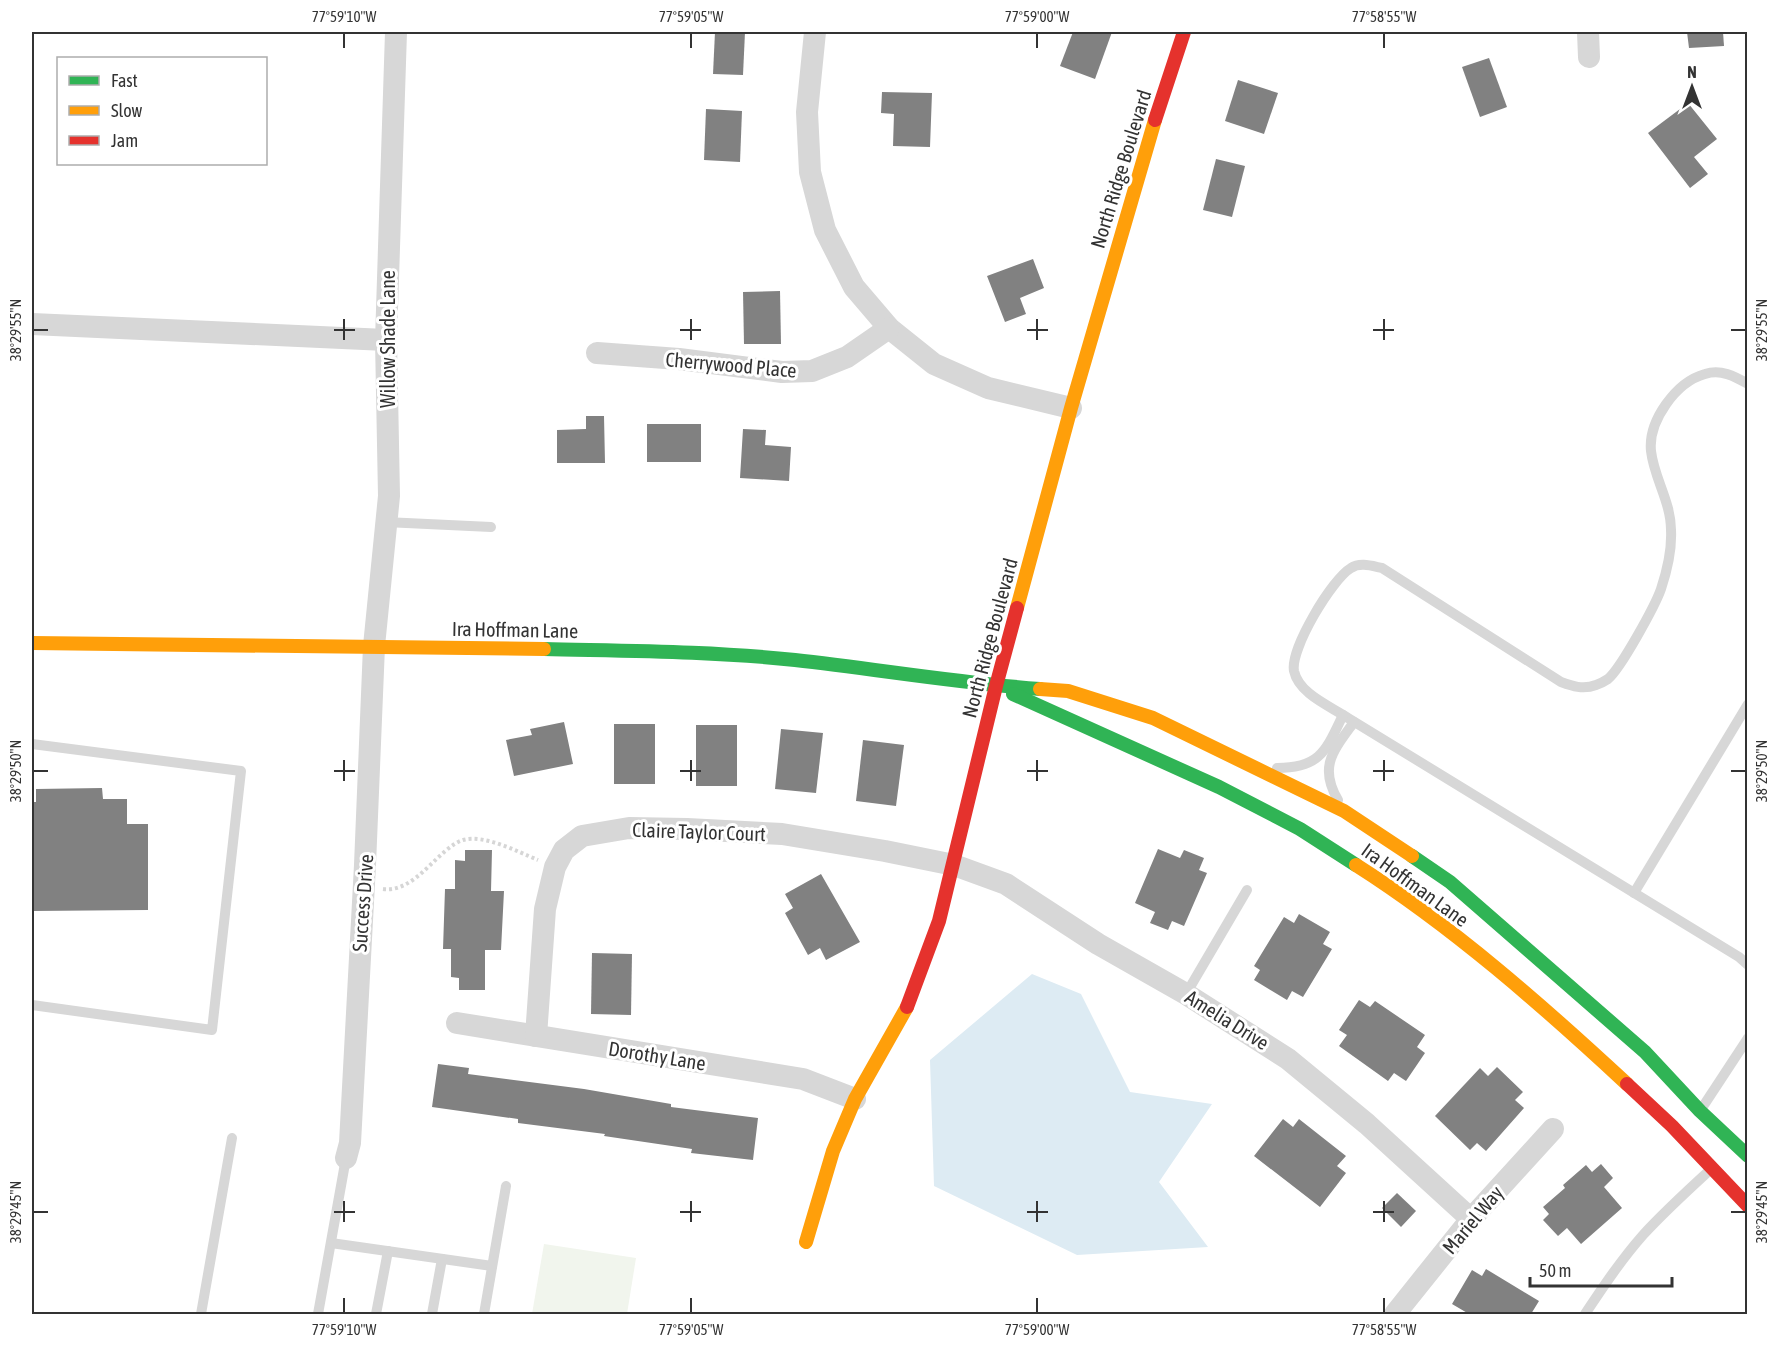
<svg xmlns="http://www.w3.org/2000/svg" width="1779" height="1346" font-family="'Asap Condensed',sans-serif">
<style>
.green{fill:#f1f5ed}
.water{fill:#ddebf3}
.building{fill:#818181}
.lines{fill:none;stroke-linecap:round;stroke-linejoin:round}
.path{stroke:#d6d6d6;stroke-width:4;stroke-dasharray:3 3;stroke-linecap:butt}
.lane{stroke:#d7d7d7;stroke-width:10}
.street{stroke:#d7d7d7;stroke-width:22}
.fast{stroke:#30b455;stroke-width:14}
.slow{stroke:#ff9f0a;stroke-width:14}
.jam{stroke:#e5322d;stroke-width:14}
.ticks{fill:none;stroke:#333;stroke-width:2}
.labels{text-anchor:middle;stroke-width:6;stroke-linejoin:round;paint-order:stroke}
.street-label{font-size:20px;fill:#333;stroke:#fff}
.neatline{fill:none;stroke:#333;stroke-width:2}
.ticks-label{font-size:15px;text-anchor:middle;fill:#333}
</style>
<rect width="100%" height="100%" fill="#fff"/>
<path class="green" d="M 544,1244 L 636,1258 L 627,1314 L 532,1314 Z"/>
<path class="water" d="M 1032,974 L 1081,994 L 1130,1092 L 1212,1104 L 1159,1182 L 1208,1247 L 1077,1255 L 934,1186 L 930,1060 Z"/>
<g class="building">
<path d="M 715,32 L 745,32 L 743,75 L 713,74 Z"/>
<path d="M 1073,32 L 1112,32 L 1095,79 L 1060,66 Z"/>
<path d="M 1687,32 L 1723,32 L 1724,46 L 1689,48 Z"/>
<path d="M 1489,58 L 1507,107 L 1480,117 L 1462,67 Z"/>
<path d="M 1238,80 L 1278,93 L 1264,134 L 1225,121 Z"/>
<path d="M 882,92 L 932,93 L 930,147 L 893,146 L 894,114 L 881,113 Z"/>
<path d="M 1688,103 L 1717,139 L 1694,157 L 1708,174 L 1690,188 L 1648,133 Z"/>
<path d="M 706,109 L 742,111 L 740,162 L 704,160 Z"/>
<path d="M 1216,159 L 1245,166 L 1232,217 L 1203,210 Z"/>
<path d="M 1033,259 L 1044,288 L 1020,298 L 1026,314 L 1005,322 L 987,276 Z"/>
<path d="M 780,291 L 781,344 L 744,344 L 743,292 Z"/>
<path d="M 586,416 L 604,416 L 605,463 L 557,463 L 557,430 L 586,429 Z"/>
<rect x="647" y="424" width="54" height="38"/>
<path d="M 743,429 L 766,430 L 765,445 L 791,447 L 789,481 L 740,478 Z"/>
<path d="M 564,722 L 573,764 L 514,776 L 506,740 L 532,735 L 530,729 Z"/>
<rect x="614" y="724" width="41" height="60"/>
<rect x="696" y="725" width="41" height="61"/>
<path d="M 781,729 L 823,733 L 816,793 L 775,789 Z"/>
<path d="M 863,740 L 904,745 L 896,806 L 856,801 Z"/>
<path d="M 102,788 L 103,799 L 127,799 L 127,824 L 148,824 L 148,910 L 32,911 L 32,802 L 36,802 L 36,789 Z"/>
<path d="M 1158,849 L 1180,858 L 1184,850 L 1204,858 L 1199,870 L 1207,873 L 1184,926 L 1172,921 L 1168,930 L 1150,923 L 1155,912 L 1135,903 Z"/>
<path d="M 465,850 L 492,850 L 491,891 L 504,891 L 501,950 L 485,950 L 485,990 L 459,990 L 459,978 L 451,977 L 451,949 L 443,949 L 445,889 L 455,889 L 455,860 L 465,861 Z"/>
<path d="M 821,874 L 860,942 L 826,960 L 820,948 L 808,955 L 785,913 L 793,908 L 785,894 Z"/>
<path d="M 1299,914 L 1330,932 L 1323,944 L 1332,949 L 1303,997 L 1292,991 L 1287,1000 L 1254,980 L 1260,970 L 1254,966 L 1284,917 L 1294,923 Z"/>
<path d="M 592,953 L 632,954 L 631,1015 L 591,1014 Z"/>
<path d="M 1359,1000 L 1370,1007 L 1375,1001 L 1425,1035 L 1417,1047 L 1425,1053 L 1406,1081 L 1394,1073 L 1388,1081 L 1339,1046 L 1347,1035 L 1339,1030 Z"/>
<path d="M 438,1064 L 469,1068 L 468,1074 L 584,1089 L 671,1104 L 671,1107 L 758,1118 L 753,1160 L 691,1153 L 692,1149 L 604,1136 L 605,1134 L 518,1123 L 518,1119 L 432,1107 Z"/>
<path d="M 1497,1067 L 1523,1092 L 1515,1100 L 1524,1108 L 1486,1151 L 1477,1143 L 1470,1150 L 1435,1116 L 1480,1068 L 1488,1076 Z"/>
<path d="M 1283,1119 L 1293,1127 L 1299,1119 L 1346,1156 L 1337,1166 L 1346,1173 L 1320,1207 L 1254,1156 Z"/>
<path d="M 1601,1164 L 1613,1178 L 1604,1187 L 1622,1208 L 1581,1244 L 1567,1228 L 1558,1236 L 1543,1220 L 1549,1214 L 1543,1207 L 1565,1188 L 1563,1185 L 1586,1165 L 1592,1172 Z"/>
<path d="M 1397,1193 L 1416,1211 L 1401,1227 L 1382,1208 Z"/>
<path d="M 1486,1269 L 1539,1301 L 1531,1314 L 1469,1314 L 1452,1304 L 1472,1270 L 1482,1276 Z"/>
</g>
<g class="lines">
<path class="path" d="M 383,889 C 416,893 438,848 463,840 C 485,834 518,852 538,860"/>
<g class="lane">
<path d="M 1748,384 C 1734,376 1721,369 1705,374 C 1676,382 1648,421 1651,451 C 1654,478 1671,502 1671,530 C 1672,549 1667,571 1661,589 C 1655,606 1621,668 1608,679 C 1605,681 1599,684 1596,685 C 1583,690 1572,686 1561,682 L 1382,568 C 1372,566 1360,562 1351,568 C 1332,579 1290,649 1294,671 C 1299,694 1330,706 1348,718 L 1703,935 L 1739,957 L 1748,965"/>
<path d="M 385,522 L 491,527"/>
<path d="M 32,744 L 241,771 L 212,1030 L 32,1005"/>
<path d="M 1277,768 C 1321,768 1326,750 1343,715"/>
<path d="M 1338,800 C 1318,766 1334,750 1354,722"/>
<path d="M 1634,893 L 1748,704"/>
<path d="M 1186,994 L 1247,890"/>
<path d="M 1702,1108 L 1748,1038"/>
<path d="M 331,1243 L 492,1266"/>
<path d="M 201,1314 L 232,1138"/>
<path d="M 318,1314 L 346,1158"/>
<path d="M 376,1314 L 388,1251"/>
<path d="M 432,1314 L 442,1259"/>
<path d="M 484,1314 L 506,1186"/>
<path d="M 1585,1314 C 1603,1287 1621,1260 1643,1235 C 1664,1212 1687,1191 1710,1170"/>
</g>
<g class="street">
<path d="M 815,32 L 807,112 L 810,172 L 825,230 L 854,287 L 889,328 L 934,364 L 988,388 L 1071,408"/>
<path d="M 1588,32 L 1589,57"/>
<path d="M 32,324 L 386,340"/>
<path d="M 597,353 L 679,359 L 782,372 L 812,371 L 847,357 L 889,328"/>
<path d="M 457,1023 L 803,1079 L 855,1099"/>
<path d="M 536,1036 L 545,909 L 555,867 L 564,850 L 582,836 L 629,828 L 687,829 L 782,834 L 885,851 L 954,865 L 1006,884 L 1098,944 L 1186,994 L 1288,1059 L 1367,1124 L 1471,1219"/>
<path d="M 346,1158 L 350,1143 L 365,865 L 374,646 L 389,496 L 386,340 L 396,32"/>
<path d="M 1395,1314 L 1471,1219 L 1553,1129"/>
</g>
<g class="fast">
<path d="M 544,649 C 628,651 711,651 795,660 C 877,669 958,683 1040,689"/>
<path d="M 1013,694 L 1219,787 L 1300,829 L 1356,865"/>
<path d="M 1412,856 L 1450,882 L 1645,1052 L 1700,1111 L 1748,1156"/>
</g>
<g class="slow">
<path d="M 1017,608 L 1071,408 L 1155,120"/>
<path d="M 32,643 L 544,649"/>
<path d="M 1040,689 L 1068,691 L 1153,718 L 1344,811 L 1412,856"/>
<path d="M 1356,865 C 1452,926 1543,1006 1627,1084"/>
<path d="M 806,1242 L 833,1151 L 855,1099 L 907,1007"/>
</g>
<g class="jam">
<path d="M 1155,120 L 1184,32"/>
<path d="M 907,1007 L 939,921 L 996,686 L 1017,608"/>
<path d="M 1627,1084 L 1672,1126 L 1748,1206"/>
</g>
</g>
<path class="ticks" d="M 344,33 L 344,48M 691,33 L 691,48M 1037,33 L 1037,48M 1384,33 L 1384,48M 344,319 L 344,340M 691,319 L 691,340M 1037,319 L 1037,340M 1384,319 L 1384,340M 33,330 L 48,330M 334,330 L 355,330M 680,330 L 701,330M 1027,330 L 1048,330M 1373,330 L 1394,330M 1731,330 L 1746,330M 344,760 L 344,781M 691,760 L 691,781M 1037,760 L 1037,781M 1384,760 L 1384,781M 33,771 L 48,771M 334,771 L 355,771M 680,771 L 701,771M 1027,771 L 1048,771M 1373,771 L 1394,771M 1731,771 L 1746,771M 344,1201 L 344,1222M 691,1201 L 691,1222M 1037,1201 L 1037,1222M 1384,1201 L 1384,1222M 33,1212 L 48,1212M 334,1212 L 355,1212M 680,1212 L 701,1212M 1027,1212 L 1048,1212M 1373,1212 L 1394,1212M 1731,1212 L 1746,1212M 344,1298 L 344,1313M 691,1298 L 691,1313M 1037,1298 L 1037,1313M 1384,1298 L 1384,1313"/>
<g class="labels">
<g class="street-label">
<text transform="translate(1121 169) rotate(-73)" y="7">North Ridge Boulevard</text>
<text transform="translate(388 339) rotate(-90)" y="7">Willow Shade Lane</text>
<text transform="translate(731 365) rotate(5)" y="7">Cherrywood Place</text>
<text transform="translate(515 630) rotate(1)" y="7">Ira Hoffman Lane</text>
<text transform="translate(990 638) rotate(-75)" y="7">North Ridge Boulevard</text>
<text transform="translate(699 832) rotate(2)" y="7">Claire Taylor Court</text>
<text transform="translate(1415 885) rotate(36)" y="7">Ira Hoffman Lane</text>
<text transform="translate(363 903) rotate(-86)" y="7">Success Drive</text>
<text transform="translate(1227 1020) rotate(32)" y="7">Amelia Drive</text>
<text transform="translate(657 1056) rotate(9)" y="7">Dorothy Lane</text>
<text transform="translate(1473 1220) rotate(-50)" y="7">Mariel Way</text>
</g>
</g>
<rect width="1779" height="1346" fill="none" stroke="#ffffff" stroke-width="66"/>
<rect x="57" y="57" width="210" height="108" fill="#ffffff" stroke="#adadad" stroke-width="1.5"/>
<rect x="69" y="76" width="30" height="9" fill="#30b455" stroke="#adadad" stroke-width="1.5"/>
<text x="111" y="87" font-size="18" fill="#333333">Fast</text>
<rect x="69" y="106" width="30" height="9" fill="#ff9f0a" stroke="#adadad" stroke-width="1.5"/>
<text x="111" y="117" font-size="18" fill="#333333">Slow</text>
<rect x="69" y="136" width="30" height="9" fill="#e5322d" stroke="#adadad" stroke-width="1.5"/>
<text x="111" y="147" font-size="18" fill="#333333">Jam</text>
<g transform="translate(1692 87)" stroke="#ffffff" stroke-width="4.5" paint-order="stroke">
<path d="M0-4.5L10 22L0 15L-10 22Z" fill="#333333"/>
<text y="-9" font-size="16" font-weight="bold" text-anchor="middle" fill="#333333">N</text>
</g>
<path d="M1530 1277v9h142v-9" fill="none" stroke="#333333" stroke-width="3"/>
<text x="1539" y="1277" font-size="18" fill="#333333" stroke="#ffffff" stroke-width="4.5" paint-order="stroke">50 m</text>
<rect x="33" y="33" width="1713" height="1280" class="neatline"/>
<g class="ticks-label">
<text x="344" y="22">77°59'10"W</text>
<text x="691" y="22">77°59'05"W</text>
<text x="1037" y="22">77°59'00"W</text>
<text x="1384" y="22">77°58'55"W</text>
<text transform="translate(16 330) rotate(-90)" y="5">38°29'55"N</text>
<text transform="translate(1762 330) rotate(-90)" y="5">38°29'55"N</text>
<text transform="translate(16 771) rotate(-90)" y="5">38°29'50"N</text>
<text transform="translate(1762 771) rotate(-90)" y="5">38°29'50"N</text>
<text transform="translate(16 1212) rotate(-90)" y="5">38°29'45"N</text>
<text transform="translate(1762 1212) rotate(-90)" y="5">38°29'45"N</text>
<text x="344" y="1335">77°59'10"W</text>
<text x="691" y="1335">77°59'05"W</text>
<text x="1037" y="1335">77°59'00"W</text>
<text x="1384" y="1335">77°58'55"W</text>
</g>
</svg>
